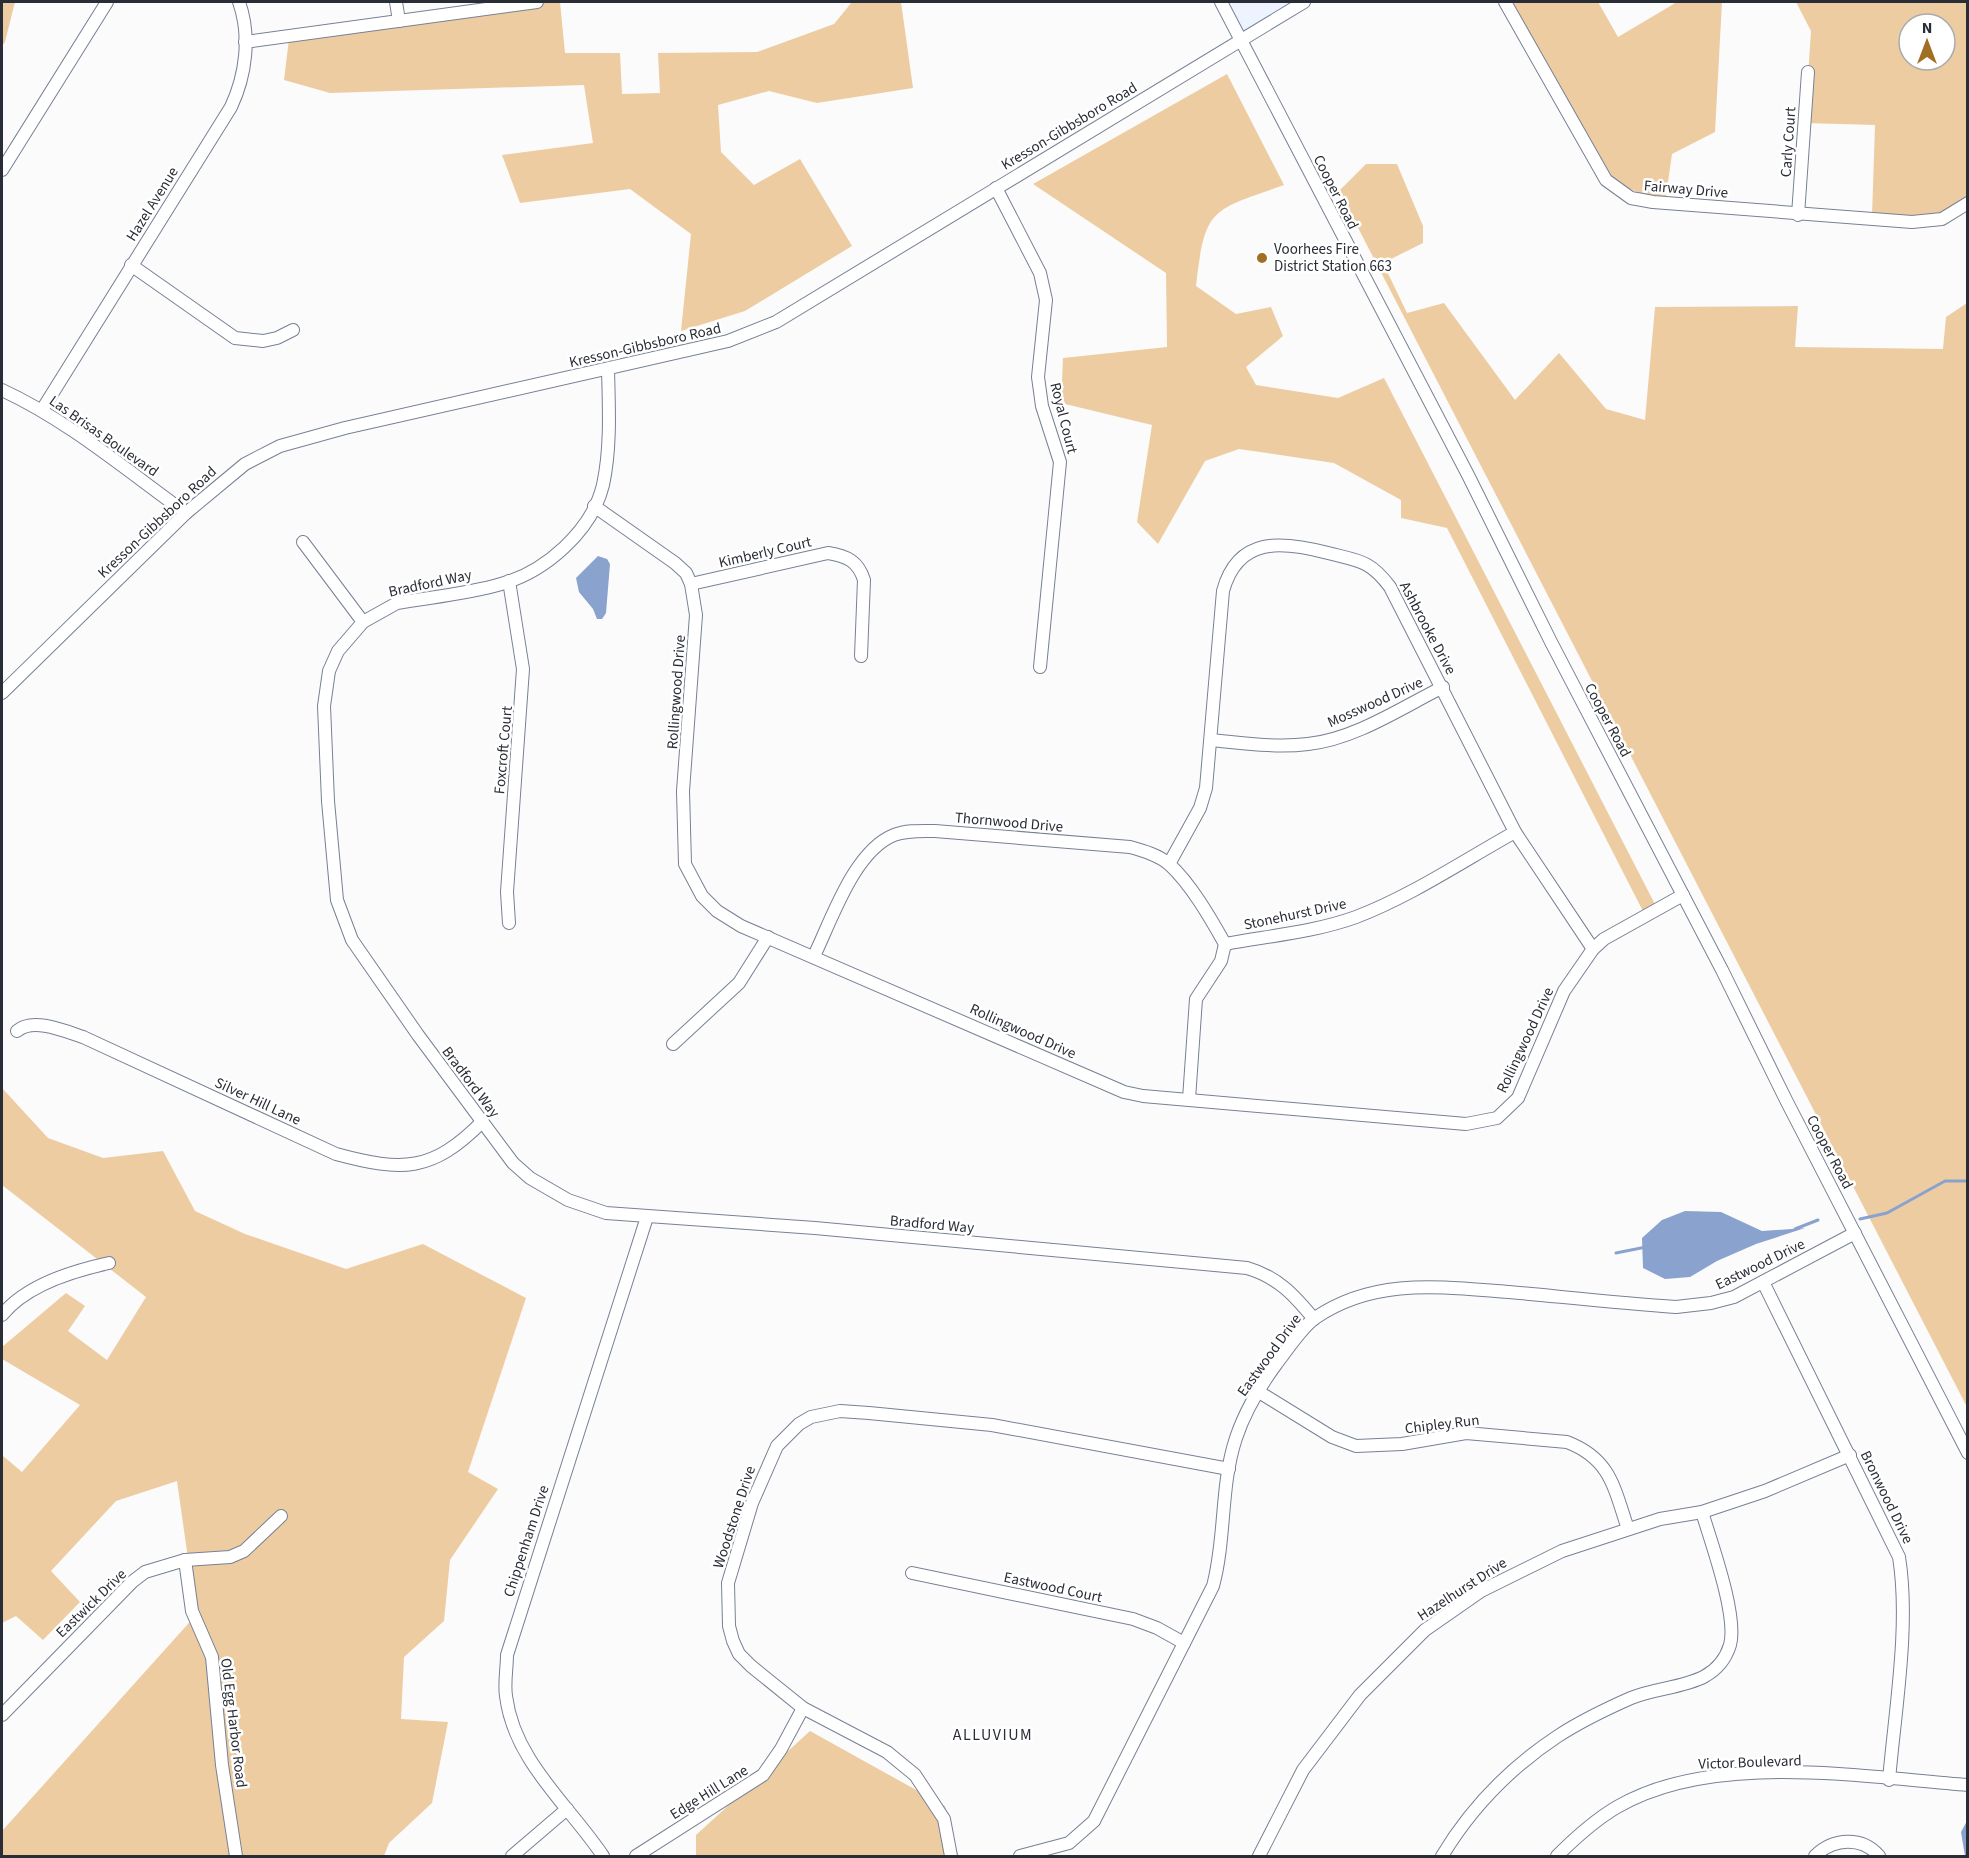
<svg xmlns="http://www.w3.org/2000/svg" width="1969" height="1858" font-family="'Source Sans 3',sans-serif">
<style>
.built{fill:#edf4ff}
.green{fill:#edcca2;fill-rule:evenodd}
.water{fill:#89a2ce}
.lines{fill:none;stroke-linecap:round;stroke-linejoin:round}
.stream{stroke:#89a2ce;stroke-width:3}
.minor-casing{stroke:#778194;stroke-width:14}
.minor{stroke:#fff;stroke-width:12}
.poi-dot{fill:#a06f24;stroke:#fff;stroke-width:2}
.labels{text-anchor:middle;stroke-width:5;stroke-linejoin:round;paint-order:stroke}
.street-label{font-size:15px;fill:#292d35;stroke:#fff}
.poi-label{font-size:15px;fill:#292d35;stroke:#fff;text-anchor:start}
.neighbourhood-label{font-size:16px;letter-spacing:1.5px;fill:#292d35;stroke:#fff}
</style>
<rect width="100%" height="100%" fill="#fbfbfb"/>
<path class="built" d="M 1221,2 L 1304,2 L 1241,40 Z"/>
<g class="green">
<path d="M 2,2 L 15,2 L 5,42 L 2,46 Z"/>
<path d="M 545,2 L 560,2 L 565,53 L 620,53 L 622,94 L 660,93 L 658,53 L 757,52 L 834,24 L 852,2 L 901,2 L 913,88 L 817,103 L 769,91 L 718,105 L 721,152 L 754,185 L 800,159 L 852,246 L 745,311 L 681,331 L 691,234 L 630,189 L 520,203 L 502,155 L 593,143 L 584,85 L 330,93 L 284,80 L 289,39 Z"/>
<path d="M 1505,2 L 1598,2 L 1618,37 L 1677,2 L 1722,2 L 1715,132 L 1672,154 L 1665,203 L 1605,179 Z"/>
<path d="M 1796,2 L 1967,2 L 1967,197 L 1943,216 L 1872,216 L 1875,125 L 1805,123 L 1811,31 ZM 1909,24 L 1945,24 L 1945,60 L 1909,60 Z"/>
<path d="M 1227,74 L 1284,185 C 1212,211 1205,206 1196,286 L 1236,314 L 1271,307 L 1283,336 L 1246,367 L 1256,385 L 1338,398 L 1384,378 L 1659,912 L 1647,919 L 1447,528 L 1401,518 L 1401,500 L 1334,463 L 1239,449 L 1205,461 L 1158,544 L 1137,522 L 1152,425 L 1061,403 L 1063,358 L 1167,347 L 1166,273 L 1033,184 Z"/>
<path d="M 1366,164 L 1397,164 L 1423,226 L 1423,243 L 1383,263 L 1407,313 L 1444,303 L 1515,400 L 1559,353 L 1606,409 L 1645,420 L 1655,307 L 1798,306 L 1795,347 L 1943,349 L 1946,317 L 1967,303 L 1967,1407 L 1339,191 Z"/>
<path d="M 2,1088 L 48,1138 L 103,1158 L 163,1151 L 195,1211 L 245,1234 L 346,1269 L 423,1244 L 526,1298 L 468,1472 L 498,1489 L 450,1560 L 444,1621 L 404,1657 L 401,1719 L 448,1722 L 432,1803 L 389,1843 L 384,1856 L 2,1856 L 2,1831 L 196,1615 L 177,1481 L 116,1501 L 51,1571 L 80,1602 L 43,1640 L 16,1616 L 2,1623 L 2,1455 L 22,1472 L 80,1405 L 2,1359 L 2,1347 L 66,1293 L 85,1306 L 68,1331 L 107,1360 L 146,1297 L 2,1185 Z"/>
<path d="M 810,1731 L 945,1806 L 958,1856 L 696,1856 L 696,1835 Z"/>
</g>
<g class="water">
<path d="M 598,556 L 607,559 L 610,564 L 606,613 L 602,619 L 597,619 L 593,609 L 579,592 L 576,578 Z"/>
<path d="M 1685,1211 L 1721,1212 L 1762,1231 L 1805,1228 L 1756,1244 L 1717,1261 L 1690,1277 L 1665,1279 L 1643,1268 L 1642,1238 L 1662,1220 Z"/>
<path d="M 1967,1821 L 1967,1856 L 1965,1856 L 1961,1832 Z"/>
</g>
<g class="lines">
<g class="stream">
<path d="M 1860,1219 L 1887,1213 L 1945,1181 L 1968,1181"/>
<path d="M 1795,1229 L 1818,1220"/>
<path d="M 1616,1253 L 1646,1247"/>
</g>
<defs>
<g id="minor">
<path d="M 396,2 L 399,21"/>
<path d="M 1221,2 L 1468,475 L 1551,642 L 1722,970 L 1786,1100 L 1968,1453"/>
<path d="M 1505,2 L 1606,180 L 1631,198 L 1653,202 L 1912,222 L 1942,219 L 1968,203"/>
<path d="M 245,42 L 537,2"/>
<path d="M 2,170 L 107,2"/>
<path d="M 996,188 L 1040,273 L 1046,300 L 1038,377 L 1042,406 L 1060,462 L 1040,667"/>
<path d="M 1798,215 L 1808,72"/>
<path d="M 131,265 L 235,338 L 263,341 L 277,338 L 293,330"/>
<path d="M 608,370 C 609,408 611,448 603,485 C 592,531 545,572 501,584 C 468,594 431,597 397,603 L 363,622 L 338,651 L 329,671 L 324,706 L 328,801 L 337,900 L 352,940 L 418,1035 L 513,1163 L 530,1178 L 568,1200 L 606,1213 L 815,1228 L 1247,1268 C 1278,1277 1294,1295 1314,1319"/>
<path d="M 2,390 C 69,421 126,470 186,513"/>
<path d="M 42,410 L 231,107 C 246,75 251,36 239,2"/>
<path d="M 594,506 L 675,563 L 686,573 L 691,584 L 696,615 L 683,791 L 685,864 L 702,896 L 717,911 L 741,926 L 1124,1092 L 1143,1096 L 1466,1124 L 1497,1118 L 1518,1098 L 1564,991 L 1593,949 L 1604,939 L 1683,895"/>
<path d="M 303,542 L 363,622"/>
<path d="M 509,581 L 523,669 L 507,892 L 509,923"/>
<path d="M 691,584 L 828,553 C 847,556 858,561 864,580 L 861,656"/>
<path d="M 2,693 L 186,513 L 245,464 L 280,446 L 345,428 L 728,341 L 776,322 L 1304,2"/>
<path d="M 1211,740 C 1243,743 1276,748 1308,744 C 1355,739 1401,708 1443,687"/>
<path d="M 1169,864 L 1200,808 L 1206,788 L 1223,591 C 1238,536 1282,541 1328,553 C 1359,561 1370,560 1390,587 L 1515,832 L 1593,949"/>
<path d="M 1225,944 C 1268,936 1315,932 1356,917 C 1411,896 1463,861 1515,832"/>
<path d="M 814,956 C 832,919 854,851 894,835 C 907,830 922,831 935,831 L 1130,847 C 1144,851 1158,855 1169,864 C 1191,884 1211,919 1225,944"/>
<path d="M 17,1031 C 33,1017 65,1031 83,1037 L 336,1154 C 403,1172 432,1172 482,1122"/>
<path d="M 673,1044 L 739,983 L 768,937"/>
<path d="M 1189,1099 L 1196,999 L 1221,961 L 1225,944"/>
<path d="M 1763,1282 L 1899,1557 C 1910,1625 1895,1710 1889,1780"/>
<path d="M 2,1315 C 26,1285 72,1271 109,1263"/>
<path d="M 1259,1392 L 1332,1437 L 1356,1446 L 1402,1444 L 1466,1433 L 1567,1442 C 1611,1459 1614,1488 1628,1529"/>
<path d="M 185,1560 L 192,1611 L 212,1657 L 222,1765 L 236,1856"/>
<path d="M 912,1573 L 1133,1619 L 1157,1628 L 1184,1643"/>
<path d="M 2,1715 L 132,1582 L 145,1572 L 185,1560 L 230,1557 L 244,1551 L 281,1516"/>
<path d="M 512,1856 L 567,1809"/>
<path d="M 603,1856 C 569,1805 514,1761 506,1696 C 504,1683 507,1668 507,1655 L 647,1217"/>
<path d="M 636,1856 L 763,1775 L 781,1749 L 803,1708"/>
<path d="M 951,1856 L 944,1819 L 915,1775 L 887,1752 L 803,1708 L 751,1666 L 739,1654 L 733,1641 L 729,1626 L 728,1583 L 752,1503 L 777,1446 L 799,1424 L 811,1417 L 840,1411 L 869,1413 L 992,1425 L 1229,1469"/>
<path d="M 1020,1856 L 1069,1843 L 1094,1821 L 1213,1586 C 1226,1538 1220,1486 1236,1438 C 1245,1411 1260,1386 1277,1363 C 1288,1349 1301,1328 1315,1318 C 1375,1277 1441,1287 1509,1292 C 1564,1297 1620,1303 1676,1307 L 1711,1303 L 1734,1297 L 1855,1233"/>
<path d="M 1259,1856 L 1303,1770 L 1360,1695 L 1425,1630 L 1481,1591 L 1562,1551 L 1660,1519 L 1702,1512 L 1765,1491 L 1850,1455"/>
<path d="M 1442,1856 C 1471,1808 1511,1767 1558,1736 C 1581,1721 1606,1709 1631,1698 C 1667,1683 1716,1690 1730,1645 C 1738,1616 1711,1542 1702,1512"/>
<path d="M 1557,1856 C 1575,1838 1595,1820 1617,1807 C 1713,1751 1861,1777 1968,1785"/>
<path d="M 1815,1856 C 1833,1838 1862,1836 1879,1856"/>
</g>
</defs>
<use href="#minor" class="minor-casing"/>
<use href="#minor" class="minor"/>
</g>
<circle class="poi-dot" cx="1262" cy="258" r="6"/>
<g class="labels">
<g class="street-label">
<text transform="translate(1069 126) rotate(-31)" y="5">Kresson-Gibbsboro Road</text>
<text transform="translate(1788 142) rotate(-86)" y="5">Carly Court</text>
<text transform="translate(1686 189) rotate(5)" y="5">Fairway Drive</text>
<text transform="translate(1336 192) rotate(63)" y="5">Cooper Road</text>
<text transform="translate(152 204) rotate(-58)" y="5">Hazel Avenue</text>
<text transform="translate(645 345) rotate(-13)" y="5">Kresson-Gibbsboro Road</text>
<text transform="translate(1064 418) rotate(76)" y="5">Royal Court</text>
<text transform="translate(104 436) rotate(35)" y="5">Las Brisas Boulevard</text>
<text transform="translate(157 522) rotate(-43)" y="5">Kresson-Gibbsboro Road</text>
<text transform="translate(765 552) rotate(-13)" y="5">Kimberly Court</text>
<text transform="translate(430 583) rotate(-12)" y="5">Bradford Way</text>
<text transform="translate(1428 628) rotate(62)" y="5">Ashbrooke Drive</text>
<text transform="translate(676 692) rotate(-86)" y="5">Rollingwood Drive</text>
<text transform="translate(1375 702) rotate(-24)" y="5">Mosswood Drive</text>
<text transform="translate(1608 720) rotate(62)" y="5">Cooper Road</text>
<text transform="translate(503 750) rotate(-85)" y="5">Foxcroft Court</text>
<text transform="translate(1009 822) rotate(5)" y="5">Thornwood Drive</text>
<text transform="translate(1295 914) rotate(-12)" y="5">Stonehurst Drive</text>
<text transform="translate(1023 1031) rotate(24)" y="5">Rollingwood Drive</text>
<text transform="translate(1525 1040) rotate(-65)" y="5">Rollingwood Drive</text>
<text transform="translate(471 1082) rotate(53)" y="5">Bradford Way</text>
<text transform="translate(258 1101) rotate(25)" y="5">Silver Hill Lane</text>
<text transform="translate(1830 1152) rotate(62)" y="5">Cooper Road</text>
<text transform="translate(932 1224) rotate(5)" y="5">Bradford Way</text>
<text transform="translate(1760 1264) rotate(-26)" y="5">Eastwood Drive</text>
<text transform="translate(1269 1355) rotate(-54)" y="5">Eastwood Drive</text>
<text transform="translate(1442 1424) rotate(-7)" y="5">Chipley Run</text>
<text transform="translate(1887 1497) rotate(64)" y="5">Bronwood Drive</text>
<text transform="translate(734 1517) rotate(-72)" y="5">Woodstone Drive</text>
<text transform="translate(526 1541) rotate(-72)" y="5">Chippenham Drive</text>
<text transform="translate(1053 1587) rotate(12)" y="5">Eastwood Court</text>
<text transform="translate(1462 1589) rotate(-33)" y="5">Hazelhurst Drive</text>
<text transform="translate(91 1603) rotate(-44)" y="5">Eastwick Drive</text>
<text transform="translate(234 1723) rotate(83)" y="5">Old Egg Harbor Road</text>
<text transform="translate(1750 1762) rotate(-2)" y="5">Victor Boulevard</text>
<text transform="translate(709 1792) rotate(-32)" y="5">Edge Hill Lane</text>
</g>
<g class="poi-label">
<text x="1274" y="254">Voorhees Fire<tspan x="1274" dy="17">District Station 663</tspan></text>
</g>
<g class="neighbourhood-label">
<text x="993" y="1740">ALLUVIUM</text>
</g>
</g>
<rect width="1969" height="1858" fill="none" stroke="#292d35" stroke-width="6"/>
<g transform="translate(1927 42)"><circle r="28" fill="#ffffff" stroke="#a9abae" stroke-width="1.5"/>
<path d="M0-4.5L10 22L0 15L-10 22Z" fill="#a06f24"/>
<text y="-9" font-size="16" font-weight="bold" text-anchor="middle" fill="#292d35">N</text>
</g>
</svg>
